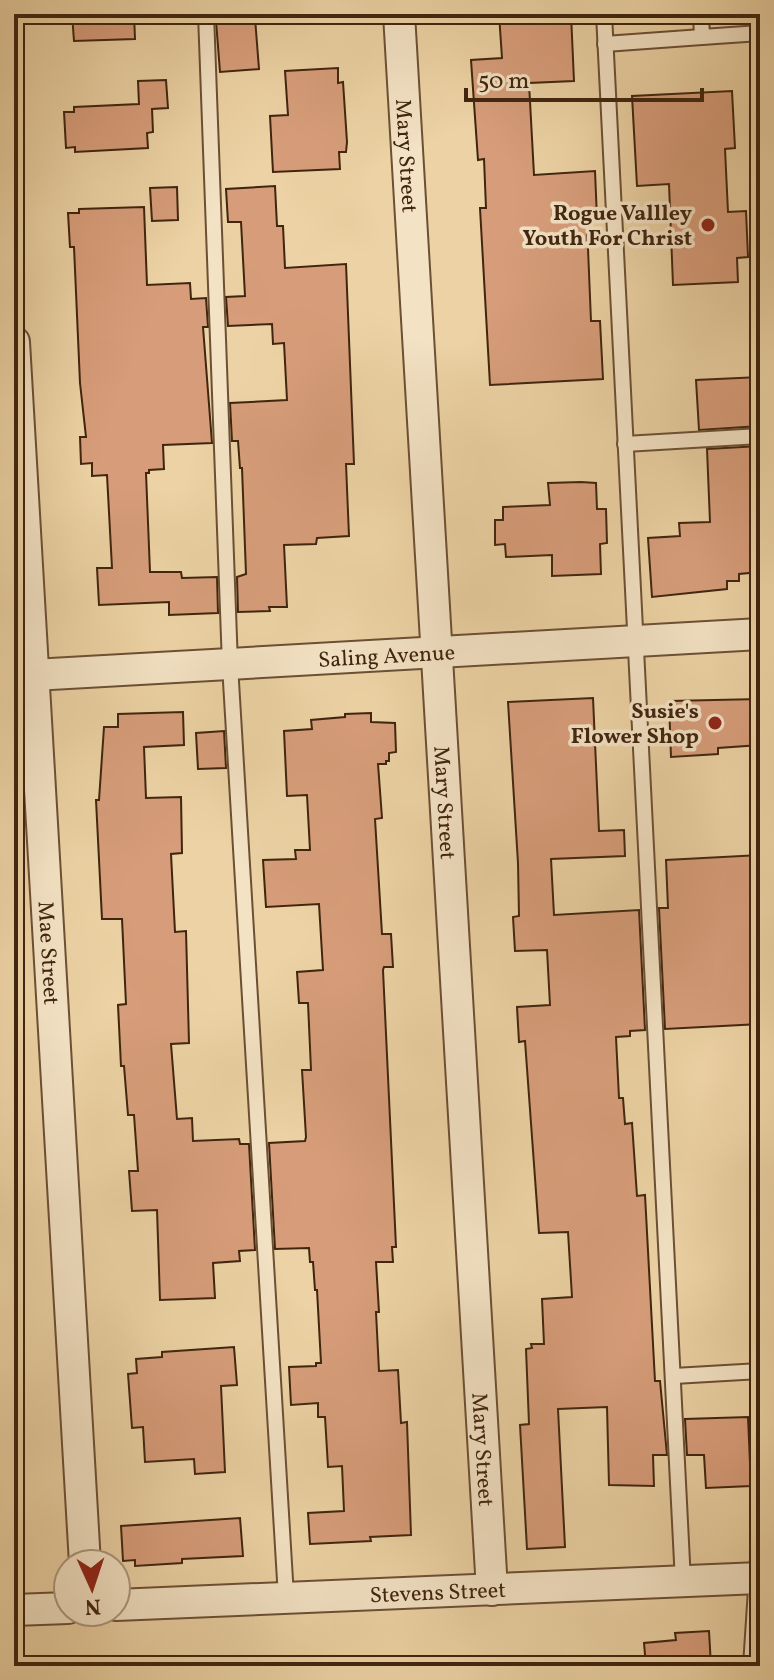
<svg xmlns="http://www.w3.org/2000/svg" width="774" height="1680" font-family="Vollkorn,serif">
<style>
.building{fill:#d79d7a;stroke:#40250f;stroke-width:2}
.lines{fill:none;stroke-linecap:round;stroke-linejoin:round}
.lane-casing{stroke:#6b5034;stroke-width:18}
.street-casing{stroke:#6b5034;stroke-width:34}
.lane{stroke:#f3e2c4;stroke-width:14}
.street{stroke:#f3e2c4;stroke-width:30}
.poi-dot{fill:#8f2418;stroke:#f3e2c4;stroke-width:3}
.labels{text-anchor:middle;stroke-width:7;stroke-linejoin:round;paint-order:stroke}
.street-label{font-size:22px;fill:#40250f;stroke:#f3e2c4}
.poi-label{font-size:22px;font-weight:bold;fill:#40250f;stroke:#f3e2c4;text-anchor:end}
</style>
<rect width="100%" height="100%" fill="#ecd2a4"/>
<filter id="stains"><feTurbulence type="fractalNoise" baseFrequency=".0025" numOctaves="4"/><feColorMatrix values="0 0 0 0 .2 0 0 0 0 .09 0 0 0 0 .02 0 0 0 .5 -.17"/></filter>
<radialGradient id="worn" r=".72"><stop offset=".6" stop-color="#630" stop-opacity="0"/><stop offset="1" stop-color="#630" stop-opacity=".3"/></radialGradient>
<g class="building">
<path d="M 72,14 L 134,14 L 135,39 L 74,41 Z"/>
<path d="M 499,14 L 571,14 L 574,81 L 529,83 L 534,175 L 595,171 L 597,218 L 592,218 L 592,224 L 587,224 L 591,321 L 600,321 L 603,379 L 490,385 L 480,208 L 486,208 L 484,159 L 478,160 L 471,60 L 502,58 Z"/>
<path d="M 255,18 L 259,69 L 220,72 L 216,21 Z"/>
<path d="M 338,68 L 338,83 L 343,82 L 347,142 L 346,152 L 339,152 L 340,169 L 273,172 L 270,116 L 288,115 L 285,71 Z"/>
<path d="M 166,80 L 168,108 L 152,109 L 153,132 L 147,133 L 148,148 L 75,152 L 75,147 L 66,148 L 64,112 L 74,112 L 74,107 L 139,104 L 138,81 Z"/>
<path d="M 732,91 L 735,148 L 725,149 L 728,212 L 746,211 L 748,257 L 737,258 L 738,282 L 673,285 L 669,184 L 637,186 L 632,96 Z"/>
<path d="M 275,186 L 277,226 L 283,226 L 285,268 L 346,264 L 354,464 L 346,464 L 349,536 L 317,538 L 316,544 L 284,545 L 287,607 L 269,607 L 270,611 L 238,612 L 237,577 L 246,574 L 242,468 L 240,468 L 238,441 L 232,441 L 230,403 L 287,400 L 284,343 L 273,344 L 272,324 L 228,326 L 226,297 L 245,296 L 241,222 L 228,222 L 226,189 Z"/>
<path d="M 177,187 L 178,220 L 152,221 L 150,188 Z"/>
<path d="M 144,207 L 147,285 L 190,283 L 191,299 L 206,298 L 208,327 L 203,327 L 212,443 L 163,445 L 164,469 L 149,470 L 149,473 L 146,473 L 150,572 L 181,572 L 182,578 L 217,577 L 218,613 L 169,615 L 169,602 L 99,605 L 97,568 L 112,568 L 107,475 L 92,476 L 92,463 L 81,464 L 80,437 L 86,437 L 80,383 L 74,247 L 70,247 L 68,213 L 79,213 L 79,209 Z"/>
<path d="M 760,377 L 760,426 L 699,430 L 696,380 Z"/>
<path d="M 760,446 L 760,572 L 739,574 L 739,581 L 727,581 L 727,589 L 652,597 L 648,538 L 680,536 L 679,523 L 710,522 L 707,449 Z"/>
<path d="M 581,482 L 596,483 L 597,509 L 606,509 L 607,543 L 600,544 L 601,574 L 552,576 L 552,555 L 506,557 L 505,544 L 495,545 L 495,520 L 503,520 L 503,507 L 550,505 L 548,483 Z"/>
<path d="M 593,698 L 599,831 L 624,830 L 625,856 L 551,859 L 554,915 L 639,910 L 645,1030 L 630,1031 L 630,1036 L 616,1037 L 619,1098 L 623,1098 L 625,1124 L 632,1123 L 637,1196 L 645,1195 L 655,1381 L 660,1381 L 667,1455 L 653,1455 L 654,1486 L 609,1485 L 607,1407 L 558,1409 L 565,1547 L 527,1549 L 520,1425 L 529,1424 L 526,1349 L 532,1348 L 531,1344 L 544,1344 L 542,1299 L 572,1297 L 568,1232 L 539,1233 L 525,1041 L 519,1042 L 517,1007 L 550,1005 L 547,950 L 515,951 L 513,917 L 519,916 L 518,863 L 508,702 Z"/>
<path d="M 760,699 L 760,745 L 718,748 L 718,754 L 671,757 L 669,701 Z"/>
<path d="M 183,712 L 184,745 L 144,747 L 146,798 L 181,797 L 182,853 L 171,854 L 175,932 L 186,931 L 189,1043 L 171,1044 L 177,1119 L 192,1118 L 193,1141 L 239,1139 L 240,1144 L 249,1144 L 255,1250 L 239,1251 L 240,1261 L 213,1263 L 215,1298 L 160,1300 L 157,1210 L 132,1211 L 129,1171 L 138,1171 L 134,1115 L 128,1115 L 124,1066 L 121,1066 L 118,1005 L 126,1004 L 122,919 L 102,919 L 96,800 L 99,800 L 104,727 L 118,727 L 118,714 Z"/>
<path d="M 371,713 L 371,722 L 395,723 L 396,752 L 389,753 L 389,761 L 386,761 L 386,764 L 378,764 L 382,818 L 375,819 L 382,934 L 391,934 L 393,967 L 384,967 L 383,970 L 396,1247 L 392,1247 L 393,1262 L 376,1262 L 379,1312 L 376,1312 L 379,1371 L 398,1370 L 401,1423 L 407,1422 L 411,1535 L 370,1537 L 371,1541 L 310,1544 L 308,1513 L 344,1511 L 342,1466 L 328,1467 L 325,1417 L 318,1417 L 318,1403 L 291,1405 L 289,1367 L 316,1366 L 316,1363 L 321,1363 L 317,1290 L 315,1290 L 313,1262 L 310,1262 L 309,1248 L 275,1249 L 269,1143 L 305,1141 L 306,1137 L 302,1070 L 311,1070 L 308,1003 L 299,1003 L 297,972 L 323,970 L 319,904 L 266,907 L 263,860 L 296,859 L 295,850 L 310,850 L 307,795 L 287,796 L 284,731 L 312,729 L 311,720 L 345,717 L 345,714 Z"/>
<path d="M 224,731 L 226,768 L 198,769 L 196,733 Z"/>
<path d="M 760,855 L 760,1024 L 665,1029 L 659,908 L 668,908 L 666,860 Z"/>
<path d="M 234,1347 L 237,1385 L 221,1386 L 225,1472 L 195,1474 L 194,1459 L 145,1462 L 143,1427 L 132,1428 L 128,1374 L 137,1373 L 136,1359 L 162,1357 L 162,1352 Z"/>
<path d="M 748,1417 L 751,1486 L 706,1488 L 704,1455 L 687,1455 L 685,1419 Z"/>
<path d="M 240,1518 L 243,1556 L 182,1559 L 182,1563 L 135,1566 L 135,1560 L 123,1561 L 121,1526 Z"/>
<path d="M 709,1631 L 711,1666 L 646,1666 L 644,1643 L 676,1640 L 675,1633 Z"/>
</g>
<g class="lines">
<defs>
<g id="lane">
<path d="M 206,14 L 230,665 L 286,1597"/>
<path d="M 604,14 L 683,1582"/>
<path d="M 701,14 L 702,37 L 760,33"/>
<path d="M 605,44 L 702,37"/>
<path d="M 625,444 L 760,436"/>
<path d="M 674,1376 L 760,1371"/>
<path d="M 751,1666 L 760,1528"/>
</g>
<g id="street">
<path id="s1" d="M 399,14 L 492,1590"/>
<path id="s2" d="M 14,342 L 85,1564"/>
<path id="s3" d="M 15,676 L 760,634"/>
<path id="s4" d="M 116,1605 L 760,1578"/>
<path d="M 14,1610 L 68,1608"/>
</g>
</defs>
<use href="#lane" class="lane-casing"/>
<use href="#street" class="street-casing"/>
<use href="#lane" class="lane"/>
<use href="#street" class="street"/>
</g>
<g class="poi-dot">
<circle cx="708" cy="225" r="8"/>
<circle cx="715" cy="723" r="8"/>
</g>
<g class="labels">
<g class="street-label">
<text dy="8" stroke="none"><textPath href="#s1" startOffset="142">Mary Street</textPath></text>
<text dy="8" stroke="none"><textPath href="#s3" startOffset="372">Saling Avenue</textPath></text>
<text dy="8" stroke="none"><textPath href="#s1" startOffset="790">Mary Street</textPath></text>
<text dy="8" stroke="none"><textPath href="#s2" startOffset="612">Mae Street</textPath></text>
<text dy="8" stroke="none"><textPath href="#s1" startOffset="1438">Mary Street</textPath></text>
<text dy="8" stroke="none"><textPath href="#s4" startOffset="322">Stevens Street</textPath></text>
</g>
<g class="poi-label">
<text x="692" y="220">Rogue Vallley<tspan x="692" dy="25">Youth For Christ</tspan></text>
<text x="699" y="718">Susie's<tspan x="699" dy="25">Flower Shop</tspan></text>
</g>
</g>
<rect width="774" height="1680" fill="none" stroke="#ecd2a4" stroke-width="48"/>
<rect x="16" y="16" width="742" height="1648" fill="none" stroke="#40250f" stroke-width="4"/>
<rect x="24" y="24" width="726" height="1632" fill="none" stroke="#40250f" stroke-width="2"/>
<g transform="translate(92 1588) rotate(177)"><circle r="38" fill="#f3e2c4" stroke="#ab967c" stroke-width="2"/>
<path d="M0-6L14 30L0 20L-14 30Z" fill="#8f2418"/>
<text y="-12" font-size="22" font-weight="bold" text-anchor="middle" fill="#40250f">N</text>
</g>
<path d="M466 88v12h236v-12" fill="none" stroke="#40250f" stroke-width="4"/>
<text x="478" y="88" font-size="24" fill="#40250f" stroke="#f3e2c4" stroke-width="6" paint-order="stroke">50 m</text>
<rect width="100%" height="100%" filter="url(#stains)"/>
<rect width="100%" height="100%" fill="url(#worn)"/>
</svg>
